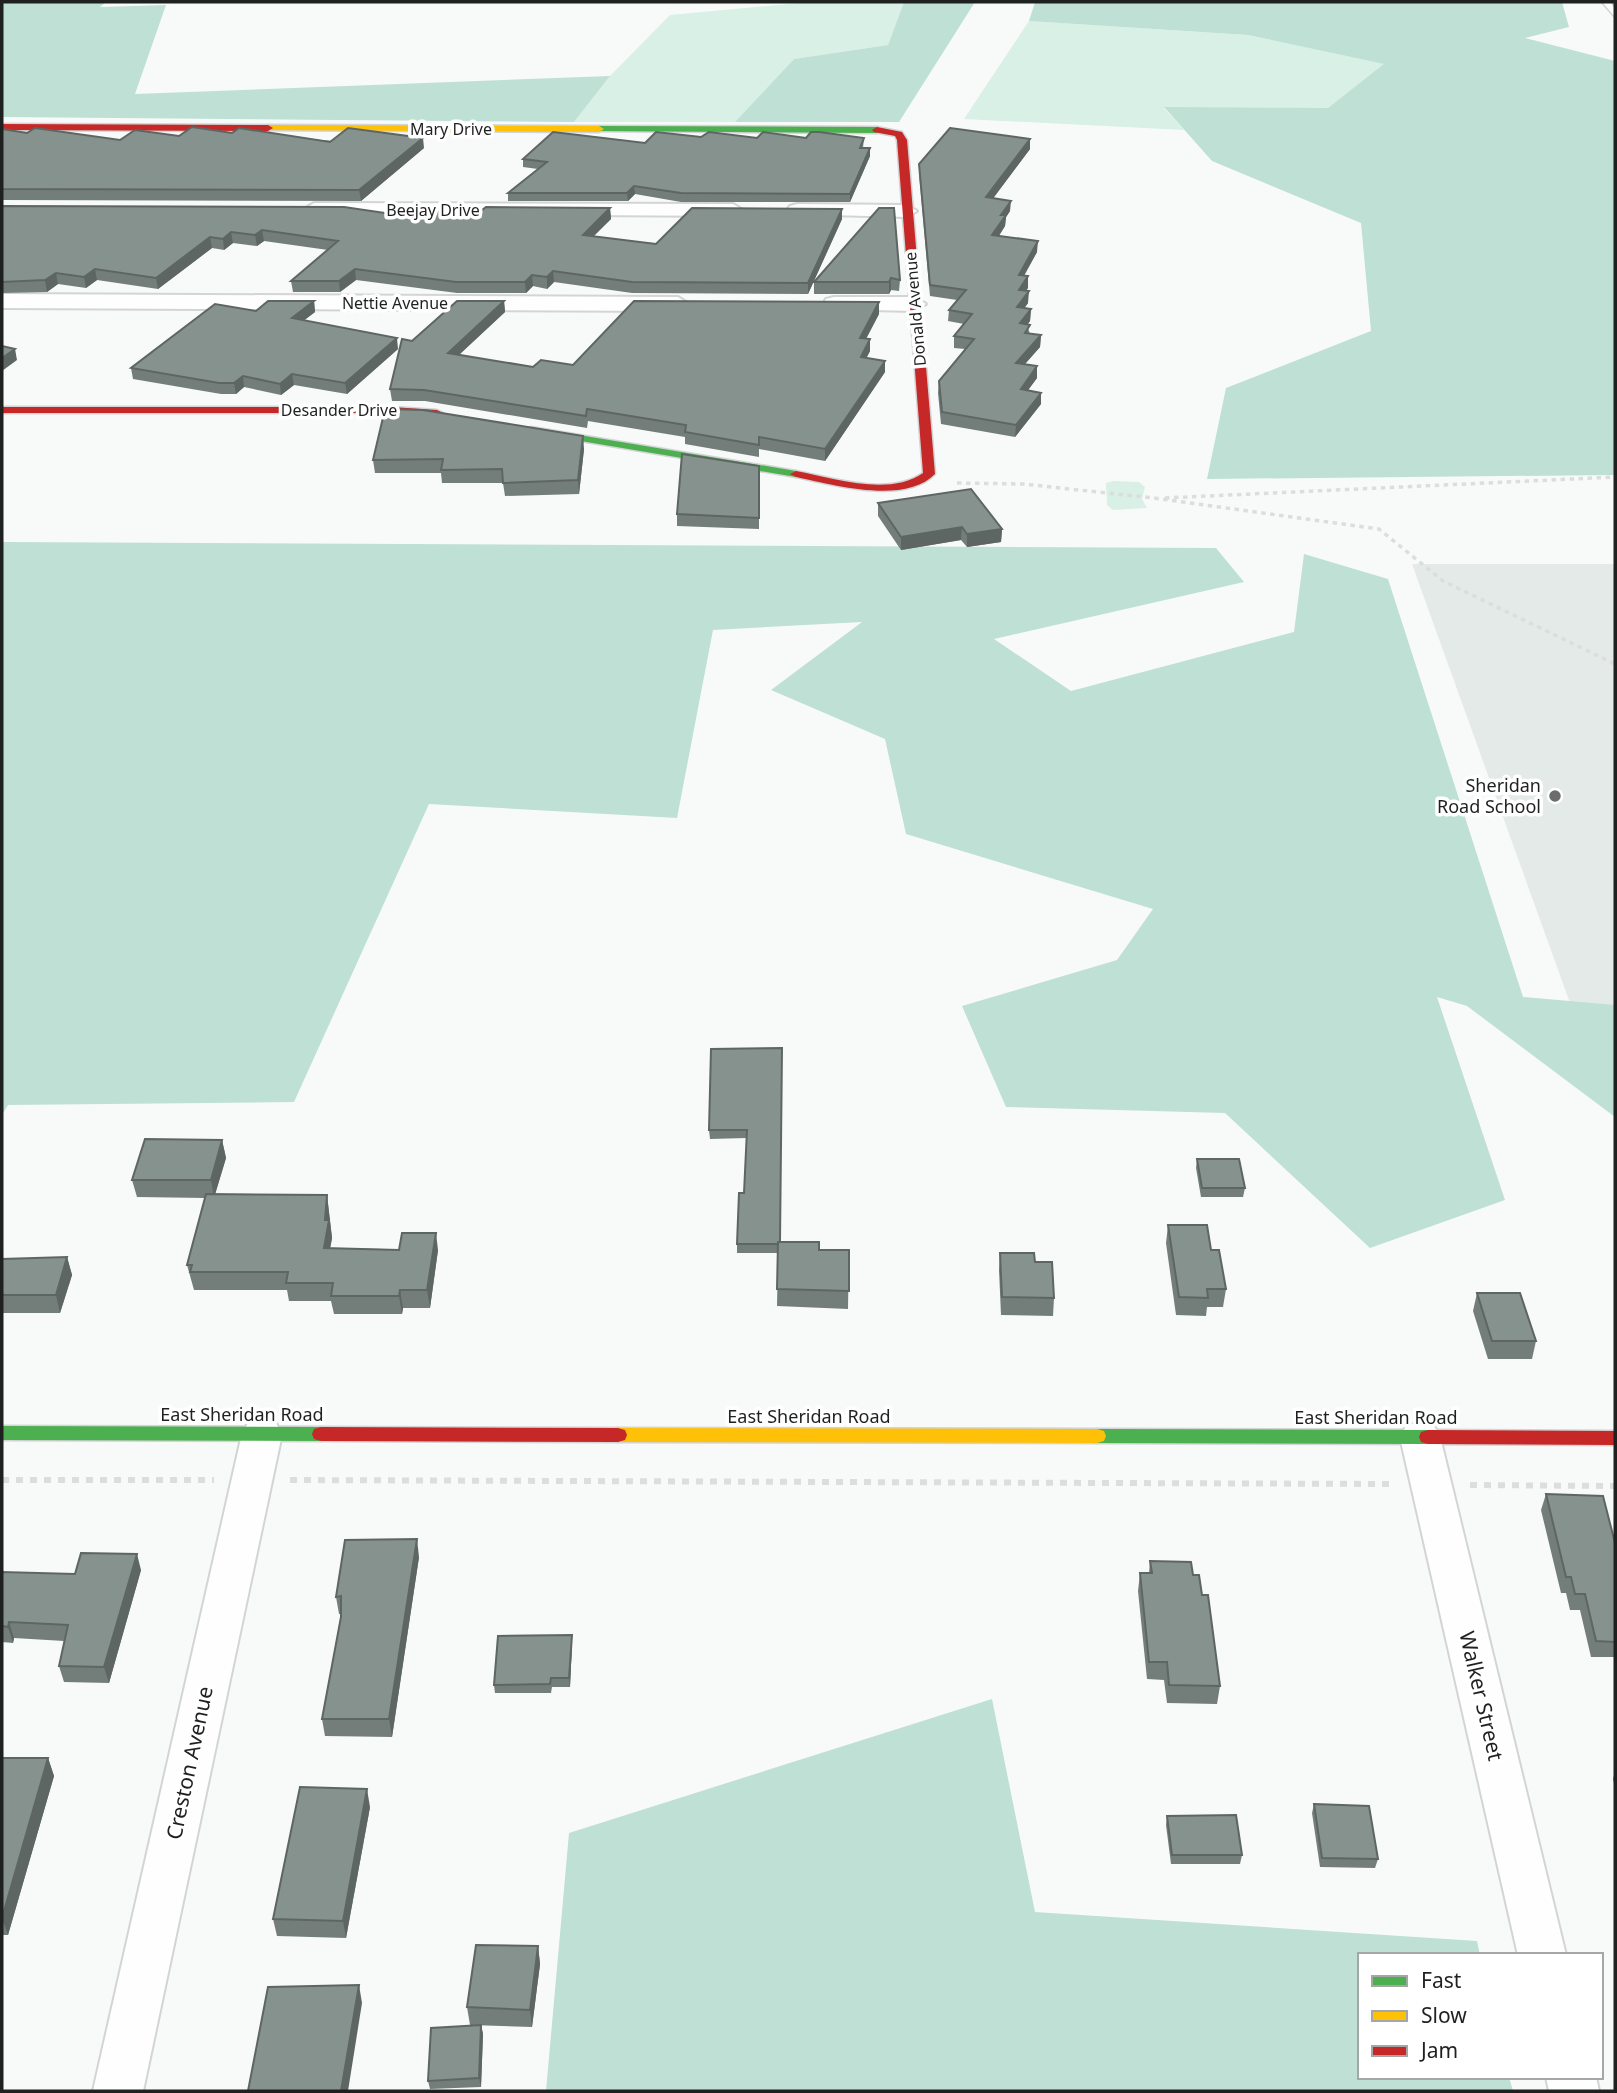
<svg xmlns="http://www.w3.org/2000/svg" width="1617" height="2093" font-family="'Noto Sans',sans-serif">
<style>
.built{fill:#e3eae7}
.green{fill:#d8f0e6}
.forest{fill:#bfe0d4}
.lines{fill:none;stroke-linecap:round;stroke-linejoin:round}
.lane-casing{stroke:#d3d4d4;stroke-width:3}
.street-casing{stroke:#d3d4d4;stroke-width:4}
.fast-casing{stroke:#d3d4d4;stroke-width:3}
.slow-casing{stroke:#d3d4d4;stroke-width:3}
.jam-casing{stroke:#d3d4d4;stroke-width:3}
.path-far1{stroke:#dcdddd;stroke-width:3.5;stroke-dasharray:4.5 4.5;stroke-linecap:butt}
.path{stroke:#dcdddd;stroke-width:6;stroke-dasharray:7 7;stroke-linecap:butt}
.lane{fill:#fefefe;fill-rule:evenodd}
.street{fill:#fefefe;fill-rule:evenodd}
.fast{fill:#4caf50;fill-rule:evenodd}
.slow{fill:#ffc107;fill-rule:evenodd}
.jam{fill:#c62828;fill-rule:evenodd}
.wall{fill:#737e7a}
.shaded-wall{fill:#5e6663}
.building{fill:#86928e;stroke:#5e6663;stroke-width:2}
.poi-dot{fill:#6b6c6c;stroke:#fff;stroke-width:2.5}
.labels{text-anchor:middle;stroke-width:7;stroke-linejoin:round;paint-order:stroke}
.far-street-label{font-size:16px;fill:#1f2020;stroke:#fff}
.poi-label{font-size:18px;fill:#1f2020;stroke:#fff;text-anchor:end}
.street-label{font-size:18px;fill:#1f2020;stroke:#fff}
.near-street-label{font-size:21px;fill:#1f2020;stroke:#fff}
</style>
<rect width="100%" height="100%" fill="#f8faf9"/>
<path class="built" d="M 1412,564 L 1615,564 L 1615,1028 L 1579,1028 Z"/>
<g class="green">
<path d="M 811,2 L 904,2 L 888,45 L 794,59 L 735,122 L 574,122 L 610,76 L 670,15 Z"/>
<path d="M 1029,21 L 1248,35 L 1385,64 L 1328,108 L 1164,108 L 1184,130 L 964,119 Z"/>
<path d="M 1113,481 L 1139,482 L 1145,487 L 1142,499 L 1147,508 L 1113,510 L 1107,505 L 1106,483 Z"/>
</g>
<g class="forest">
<path d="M 2,2 L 106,2 L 100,7 L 166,5 L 135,94 L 610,76 L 574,122 L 2,117 Z"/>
<path d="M 904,2 L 975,2 L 899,122 L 735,122 L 794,59 L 888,45 Z"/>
<path d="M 1035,2 L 1562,2 L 1569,27 L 1525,38 L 1615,61 L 1615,475 L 1207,479 L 1226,388 L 1371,331 L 1361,223 L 1212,161 L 1164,107 L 1328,108 L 1384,64 L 1248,35 L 1029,21 Z"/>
<path d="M 2,542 L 1216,548 L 1244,582 L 994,639 L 1071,691 L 1294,632 L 1304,554 L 1388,579 L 1523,997 L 1615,1005 L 1615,1117 L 1467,1006 L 1437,997 L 1505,1200 L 1370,1248 L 1225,1113 L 1006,1107 L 962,1006 L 1117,960 L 1153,909 L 906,834 L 885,739 L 771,690 L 862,622 L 713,630 L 677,818 L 429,804 L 294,1102 L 8,1105 L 2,1115 Z"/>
<path d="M 992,1699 L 1035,1912 L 1477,1941 L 1480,1955 L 1360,1955 L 1360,2077 L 1509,2077 L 1513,2091 L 546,2091 L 569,1833 Z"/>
</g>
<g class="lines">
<defs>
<path id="lane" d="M 1602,2 L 1610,2 L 1615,9 L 1615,17 Z"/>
<g id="street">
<path d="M 314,203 L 733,204 L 743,210 L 733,216 L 307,213 L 304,209 Z"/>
<path d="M 797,204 L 907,205 L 917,211 L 907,217 L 790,214 L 787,210 L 790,206 Z"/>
<path d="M 2,294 L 678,297 L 689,304 L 678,311 L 2,308 Z"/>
<path d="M 834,297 L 915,297 L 926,304 L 915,311 L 826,309 L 823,304 L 826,299 Z"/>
<path d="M 262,1419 L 276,1423 L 282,1434 L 143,2091 L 93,2091 L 242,1434 L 248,1423 Z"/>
<path d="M 1420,1422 L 1434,1426 L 1440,1437 L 1566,1955 L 1518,1955 L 1400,1437 L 1406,1426 Z"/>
<path d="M 1546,2077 L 1596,2077 L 1599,2091 L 1549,2091 Z"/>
</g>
<g id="fast">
<path d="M 599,126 L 877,127 L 882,130 L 877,133 L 596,131 L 594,129 Z"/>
<path d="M 531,427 L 796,471 L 802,474 L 796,477 L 527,432 L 525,430 Z"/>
<path d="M 2,1426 L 321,1427 L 328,1429 L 330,1434 L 328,1439 L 321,1441 L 2,1440 Z"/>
<path d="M 1097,1429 L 1428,1430 L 1435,1432 L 1437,1437 L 1435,1442 L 1428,1444 L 1097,1443 L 1090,1441 L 1088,1436 L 1090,1431 Z"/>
</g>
<g id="slow">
<path d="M 268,125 L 599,126 L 604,129 L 599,132 L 265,130 L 263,128 Z"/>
<path d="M 618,1428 L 1097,1429 L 1104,1431 L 1106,1436 L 1104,1441 L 1097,1443 L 618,1442 L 611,1440 L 609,1435 L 611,1430 Z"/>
</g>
<g id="jam">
<path d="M 2,124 L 268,125 L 273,128 L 268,131 L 2,130 Z"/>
<path d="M 877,127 L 902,132 L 907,140 L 935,474 C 905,505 834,485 796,477 L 790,474 L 796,471 C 833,478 889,497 923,473 L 897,140 L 895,136 L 874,132 L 872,130 Z"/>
<path d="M 2,407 L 392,407 L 437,410 L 443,413 L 437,416 L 392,413 L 2,413 Z"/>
<path d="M 321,1427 L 618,1428 L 625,1430 L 627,1435 L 625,1440 L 618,1442 L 321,1441 L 314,1439 L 312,1434 L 314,1429 Z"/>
<path d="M 1428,1430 L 1615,1431 L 1615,1445 L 1428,1444 L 1421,1442 L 1419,1437 L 1421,1432 Z"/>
</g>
</defs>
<use href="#lane" class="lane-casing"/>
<use href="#street" class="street-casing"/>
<use href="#fast" class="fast-casing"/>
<use href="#slow" class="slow-casing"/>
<use href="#jam" class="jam-casing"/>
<g class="path-far1">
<path d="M 957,483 L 1023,484 L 1154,498 L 1379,529 L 1443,581 L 1615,664"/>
<path d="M 1165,498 L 1615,477"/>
</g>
<g class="path">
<path d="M 2,1480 L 214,1480"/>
<path d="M 290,1480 L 1390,1484"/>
<path d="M 1470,1485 L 1615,1486"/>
</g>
<use href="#lane" class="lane"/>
<use href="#street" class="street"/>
<use href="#fast" class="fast"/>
<use href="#slow" class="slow"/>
<use href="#jam" class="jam"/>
</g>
<g class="wall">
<path d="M 2,129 L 27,133 L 120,140 L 232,133 L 424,148 L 361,201 L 2,200 Z"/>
<path d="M 701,137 L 864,138 L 863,148 L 870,148 L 870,156 L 850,202 L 681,202 L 635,194 L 628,201 L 508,201 L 508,193 L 538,169 L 523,167 L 523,159 L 645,143 Z"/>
<path d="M 1030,139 L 1030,149 L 993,198 L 1010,211 L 1006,217 L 1005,226 L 999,236 L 1037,252 L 1024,276 L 1028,276 L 1028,288 L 1025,291 L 1028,303 L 1024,308 L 1031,309 L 1030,321 L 1027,325 L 1030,334 L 1041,335 L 1040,347 L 1025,364 L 1037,366 L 1037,378 L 1028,390 L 1041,393 L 1041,404 L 1015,437 L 941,424 L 938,393 L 939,381 L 965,349 L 954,348 L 954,336 L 964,324 L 948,321 L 949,310 L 957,300 L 930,296 L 919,174 L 919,164 Z"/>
<path d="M 2,206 L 419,218 L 473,217 L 610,208 L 611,219 L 593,236 L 656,244 L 842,209 L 842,219 L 808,294 L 632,293 L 554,282 L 547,289 L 533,286 L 526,293 L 457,293 L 356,280 L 340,292 L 293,292 L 291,281 L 328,250 L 264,241 L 257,246 L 233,243 L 224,250 L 212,248 L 158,289 L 97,280 L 86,288 L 58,284 L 47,292 L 2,293 Z"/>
<path d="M 879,208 L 900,280 L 899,291 L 891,290 L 889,294 L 814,294 L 814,282 Z"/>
<path d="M 314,301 L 315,312 L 304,320 L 398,349 L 347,394 L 294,385 L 281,395 L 244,387 L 236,394 L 221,394 L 133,379 L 131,368 L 256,311 Z"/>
<path d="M 504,301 L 505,312 L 459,355 L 533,367 L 573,365 L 879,302 L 879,314 L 866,339 L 870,339 L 870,351 L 866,358 L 885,372 L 825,461 L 759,449 L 759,457 L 685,444 L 685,437 L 588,421 L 587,428 L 425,401 L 392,401 L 390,389 L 412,341 Z"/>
<path d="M 584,449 L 579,494 L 505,496 L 503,483 L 442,483 L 441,473 L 375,473 L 373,460 Z"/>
<path d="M 759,466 L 759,529 L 677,526 L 677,514 Z"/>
<path d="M 878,503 L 1002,529 L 1001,542 L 967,547 L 961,540 L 901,550 L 878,516 Z"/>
<path d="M 782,1048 L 780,1242 L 819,1250 L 849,1250 L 848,1309 L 777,1306 L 778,1253 L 737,1253 L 737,1244 L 744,1193 L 747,1138 L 710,1139 L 709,1130 Z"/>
<path d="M 222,1140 L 226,1158 L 215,1194 L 327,1195 L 332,1238 L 330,1248 L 438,1250 L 430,1308 L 403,1308 L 402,1314 L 334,1314 L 331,1301 L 289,1301 L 287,1290 L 194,1290 L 187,1265 L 205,1198 L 137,1197 L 132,1180 Z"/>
<path d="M 1197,1159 L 1245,1188 L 1243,1197 L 1201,1197 L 1196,1168 Z"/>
<path d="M 1168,1225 L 1211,1250 L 1226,1289 L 1223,1307 L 1207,1307 L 1206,1316 L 1176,1315 L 1166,1243 Z"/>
<path d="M 1000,1253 L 1035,1262 L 1054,1298 L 1053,1316 L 1001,1315 L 999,1270 Z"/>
<path d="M 67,1257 L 72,1275 L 60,1313 L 2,1313 L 2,1259 Z"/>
<path d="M 1477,1293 L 1536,1341 L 1532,1359 L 1488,1359 L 1473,1311 Z"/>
<path d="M 1546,1494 L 1615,1543 L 1615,1657 L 1591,1657 L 1580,1610 L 1570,1610 L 1566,1593 L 1561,1593 L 1541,1510 Z"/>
<path d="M 419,1557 L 392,1737 L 325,1736 L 322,1719 L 341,1614 L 339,1614 L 336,1597 Z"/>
<path d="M 1150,1561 L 1193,1575 L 1202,1595 L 1220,1686 L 1217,1704 L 1167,1703 L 1164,1680 L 1147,1679 L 1138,1591 L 1140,1573 L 1149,1573 Z"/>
<path d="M 141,1570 L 109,1683 L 64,1682 L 59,1666 L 64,1641 L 14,1638 L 13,1643 L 2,1642 L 2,1572 L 75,1574 Z"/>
<path d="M 572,1644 L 570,1687 L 552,1687 L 551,1693 L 495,1693 L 494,1685 Z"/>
<path d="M 2,1758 L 48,1758 L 54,1776 L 8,1935 L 2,1935 Z"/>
<path d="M 1615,1771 L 1615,1788 L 1613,1779 Z"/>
<path d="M 1314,1804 L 1378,1859 L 1375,1868 L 1320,1867 L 1312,1813 Z"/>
<path d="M 370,1807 L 346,1938 L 277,1936 L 273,1919 Z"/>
<path d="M 1167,1816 L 1242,1855 L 1240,1864 L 1171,1864 L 1166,1825 Z"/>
<path d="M 538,1946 L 540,1964 L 532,2027 L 470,2025 L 467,2007 Z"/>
<path d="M 481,2025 L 483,2034 L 481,2087 L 430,2089 L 428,2081 Z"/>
</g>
<g class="shaded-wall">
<path d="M 423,138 L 424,148 L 361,201 L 359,190 Z"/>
<path d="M 1030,139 L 1030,149 L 986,208 L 986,197 Z"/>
<path d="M 870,148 L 870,156 L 850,202 L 850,194 Z"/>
<path d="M 634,186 L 635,194 L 628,201 L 627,193 Z"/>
<path d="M 1011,201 L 1010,211 L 1006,217 L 1005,226 L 992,246 L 992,235 L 1001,215 Z"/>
<path d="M 610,208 L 611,219 L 584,246 L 583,235 Z"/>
<path d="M 842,209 L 842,219 L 808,294 L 808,283 Z"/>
<path d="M 262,230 L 264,241 L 257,246 L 255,235 Z"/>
<path d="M 231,232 L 233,243 L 224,250 L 223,239 Z"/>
<path d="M 210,237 L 212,248 L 158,289 L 156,278 Z"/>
<path d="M 1038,241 L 1037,252 L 1018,286 L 1019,275 Z"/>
<path d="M 95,269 L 97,280 L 86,288 L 84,277 Z"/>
<path d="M 355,269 L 356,280 L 340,292 L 339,281 Z"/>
<path d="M 553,271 L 554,282 L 547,289 L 547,277 Z"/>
<path d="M 56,273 L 58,284 L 47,292 L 45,280 Z"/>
<path d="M 532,275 L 533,286 L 526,293 L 525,282 Z"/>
<path d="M 1028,276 L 1028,288 L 1018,301 L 1019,290 Z"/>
<path d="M 891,278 L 891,290 L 889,294 L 889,282 Z"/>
<path d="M 1029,291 L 1028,303 L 1017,319 L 1017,307 Z"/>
<path d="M 314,301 L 315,312 L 293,329 L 292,318 Z"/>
<path d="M 504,301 L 505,312 L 449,364 L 448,353 Z"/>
<path d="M 879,302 L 879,314 L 860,350 L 860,338 Z"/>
<path d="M 1031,309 L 1030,321 L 1019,335 L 1020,323 Z"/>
<path d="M 1041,335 L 1040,347 L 1016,374 L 1016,363 Z"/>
<path d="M 397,338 L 398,349 L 347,394 L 345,383 Z"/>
<path d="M 870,339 L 870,351 L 861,369 L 861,357 Z"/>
<path d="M 15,349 L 17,360 L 2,371 L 2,358 Z"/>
<path d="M 885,361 L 885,372 L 825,461 L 825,449 Z"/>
<path d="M 1037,366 L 1037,378 L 1020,401 L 1021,389 Z"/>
<path d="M 292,374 L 294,385 L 281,395 L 280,384 Z"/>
<path d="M 243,376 L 244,387 L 236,394 L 234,383 Z"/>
<path d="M 1041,393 L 1041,404 L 1015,437 L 1016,425 Z"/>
<path d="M 583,436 L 584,449 L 579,494 L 578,480 Z"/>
<path d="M 962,527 L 961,540 L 901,550 L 901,537 Z"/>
<path d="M 1002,529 L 1001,542 L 967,547 L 967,534 Z"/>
<path d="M 222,1140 L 226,1158 L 214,1198 L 211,1180 Z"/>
<path d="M 327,1195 L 332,1238 L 327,1266 L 324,1248 Z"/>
<path d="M 436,1233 L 438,1250 L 430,1308 L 427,1290 Z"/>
<path d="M 67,1257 L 72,1275 L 60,1313 L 56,1295 Z"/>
<path d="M 400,1290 L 403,1308 L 402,1314 L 399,1296 Z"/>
<path d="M 417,1539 L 419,1557 L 392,1737 L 389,1719 Z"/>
<path d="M 137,1554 L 141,1570 L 109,1683 L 104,1667 Z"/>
<path d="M 9,1622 L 14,1638 L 13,1643 L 8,1627 Z"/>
<path d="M 572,1635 L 572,1644 L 570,1687 L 569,1678 Z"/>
<path d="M 48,1758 L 54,1776 L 8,1935 L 2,1918 Z"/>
<path d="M 367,1789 L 370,1807 L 346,1938 L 343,1921 Z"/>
<path d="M 538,1946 L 540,1964 L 532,2027 L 530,2010 Z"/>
<path d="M 359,1985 L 362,2003 L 348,2091 L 341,2091 Z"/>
<path d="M 481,2025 L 483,2034 L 481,2087 L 479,2078 Z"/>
</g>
<g class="building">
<path d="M 192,127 L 232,133 L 239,128 L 330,142 L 348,128 L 423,138 L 359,190 L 2,189 L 2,129 L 27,133 L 35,128 L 120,140 L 135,130 L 179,136 Z"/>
<path d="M 950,128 L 1030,139 L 986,197 L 1011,201 L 1001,215 L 1006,215 L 992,235 L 1038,241 L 1019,275 L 1028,276 L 1019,290 L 1029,291 L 1017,307 L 1031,309 L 1020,323 L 1030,325 L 1025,333 L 1041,335 L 1016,363 L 1037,366 L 1021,389 L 1041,393 L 1016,425 L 942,412 L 939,381 L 974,339 L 954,336 L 972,314 L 949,310 L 966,290 L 930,285 L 919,164 Z"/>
<path d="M 553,132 L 645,143 L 656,132 L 701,137 L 709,132 L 757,138 L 763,132 L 806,138 L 811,132 L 819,132 L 864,138 L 860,148 L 870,148 L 850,194 L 681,193 L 634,186 L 627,193 L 508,193 L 547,162 L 523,159 Z"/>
<path d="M 2,206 L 344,207 L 419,218 L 428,210 L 473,217 L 486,207 L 610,208 L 583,235 L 656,244 L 692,208 L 842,209 L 808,283 L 632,282 L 553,271 L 547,277 L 532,275 L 525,282 L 456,282 L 355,269 L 339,281 L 291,281 L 338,241 L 262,230 L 255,235 L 231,232 L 223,239 L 210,237 L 156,278 L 95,269 L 84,277 L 56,273 L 45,280 L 2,282 Z"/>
<path d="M 879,208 L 894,208 L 900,280 L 891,278 L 889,282 L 814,282 Z"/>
<path d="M 268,301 L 314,301 L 292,318 L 397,338 L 345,383 L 292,374 L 280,384 L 243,376 L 234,383 L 219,383 L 131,368 L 215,304 L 256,311 Z"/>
<path d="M 457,301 L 504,301 L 448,353 L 533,367 L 541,360 L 573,365 L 634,301 L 879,302 L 860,338 L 870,339 L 861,357 L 885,361 L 825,449 L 759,437 L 759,445 L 685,432 L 686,425 L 587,409 L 586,416 L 424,390 L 390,389 L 402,339 L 412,341 Z"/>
<path d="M 2,346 L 15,349 L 2,358 Z"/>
<path d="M 385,409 L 423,410 L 583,436 L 578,480 L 503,483 L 502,469 L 441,470 L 443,459 L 373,460 Z"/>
<path d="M 682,454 L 759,466 L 759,518 L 677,514 Z"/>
<path d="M 971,489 L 1002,529 L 967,534 L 962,527 L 901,537 L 878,503 Z"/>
<path d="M 782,1048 L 780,1242 L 778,1242 L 778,1244 L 737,1244 L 739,1193 L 744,1193 L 747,1130 L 709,1130 L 711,1049 Z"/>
<path d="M 145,1139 L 222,1140 L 211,1180 L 132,1180 Z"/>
<path d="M 1197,1159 L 1239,1159 L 1245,1188 L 1202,1188 Z"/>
<path d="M 206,1194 L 327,1195 L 325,1220 L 329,1220 L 324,1248 L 399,1250 L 402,1233 L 436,1233 L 427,1290 L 400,1290 L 399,1296 L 331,1296 L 333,1283 L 286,1283 L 288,1272 L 190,1272 L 192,1265 L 187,1265 Z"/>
<path d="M 1168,1225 L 1207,1225 L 1211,1250 L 1219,1250 L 1226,1289 L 1207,1289 L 1208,1298 L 1179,1297 Z"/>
<path d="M 778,1242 L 819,1242 L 819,1250 L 849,1250 L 849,1291 L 777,1289 Z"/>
<path d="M 1000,1253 L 1034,1253 L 1035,1262 L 1052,1262 L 1054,1298 L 1002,1297 Z"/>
<path d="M 67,1257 L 56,1295 L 2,1295 L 2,1259 Z"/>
<path d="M 1477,1293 L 1520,1293 L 1536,1341 L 1492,1341 Z"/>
<path d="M 1546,1494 L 1603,1496 L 1615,1543 L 1615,1642 L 1596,1641 L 1585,1594 L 1575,1594 L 1571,1577 L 1566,1577 Z"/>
<path d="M 417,1539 L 389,1719 L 322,1719 L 341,1617 L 341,1596 L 336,1597 L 345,1540 Z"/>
<path d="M 81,1553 L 137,1554 L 104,1667 L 59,1666 L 68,1625 L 9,1622 L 8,1627 L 2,1626 L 2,1572 L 75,1574 Z"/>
<path d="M 1150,1561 L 1191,1562 L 1193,1575 L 1199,1575 L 1202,1595 L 1208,1595 L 1220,1686 L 1169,1685 L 1167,1662 L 1149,1662 L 1140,1573 L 1152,1573 Z"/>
<path d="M 572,1635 L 569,1678 L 551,1678 L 550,1684 L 494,1685 L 498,1636 Z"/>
<path d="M 2,1758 L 48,1758 L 2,1918 Z"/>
<path d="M 300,1787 L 367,1789 L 343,1921 L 273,1919 Z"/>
<path d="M 1314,1804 L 1369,1806 L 1378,1859 L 1322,1858 Z"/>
<path d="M 1236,1815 L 1242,1855 L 1172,1855 L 1167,1816 Z"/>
<path d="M 476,1945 L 538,1946 L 530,2010 L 467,2007 Z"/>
<path d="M 359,1985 L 341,2091 L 248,2091 L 268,1987 Z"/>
<path d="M 481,2025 L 479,2078 L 428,2081 L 431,2028 Z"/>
</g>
<circle class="poi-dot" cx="1555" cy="796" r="7"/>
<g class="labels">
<g class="far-street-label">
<text x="451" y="135">Mary Drive</text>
<text x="433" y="216">Beejay Drive</text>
<text x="395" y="309">Nettie Avenue</text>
<text transform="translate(915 309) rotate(-95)" y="6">Donald Avenue</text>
<text x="339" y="416">Desander Drive</text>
</g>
<g class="poi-label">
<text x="1541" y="792">Sheridan<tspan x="1541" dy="21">Road School</tspan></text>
</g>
<g class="street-label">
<text x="242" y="1421">East Sheridan Road</text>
<text x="809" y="1423">East Sheridan Road</text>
<text x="1376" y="1424">East Sheridan Road</text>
</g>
<g class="near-street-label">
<text transform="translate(1481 1696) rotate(77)" y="7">Walker Street</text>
<text transform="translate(190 1763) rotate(-78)" y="7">Creston Avenue</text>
</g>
</g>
<rect width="1617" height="2093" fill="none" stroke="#1f2020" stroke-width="7"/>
<rect x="1358" y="1953" width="245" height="126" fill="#ffffff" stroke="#a5a6a6" stroke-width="2"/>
<rect x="1372" y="1976" width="35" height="10" fill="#4caf50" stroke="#a5a6a6" stroke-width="2"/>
<text x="1421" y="1988" font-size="21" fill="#1f2020">Fast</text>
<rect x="1372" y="2011" width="35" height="10" fill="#ffc107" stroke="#a5a6a6" stroke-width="2"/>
<text x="1421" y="2023" font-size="21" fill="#1f2020">Slow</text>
<rect x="1372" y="2046" width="35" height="10" fill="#c62828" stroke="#a5a6a6" stroke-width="2"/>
<text x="1421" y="2058" font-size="21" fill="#1f2020">Jam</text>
</svg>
